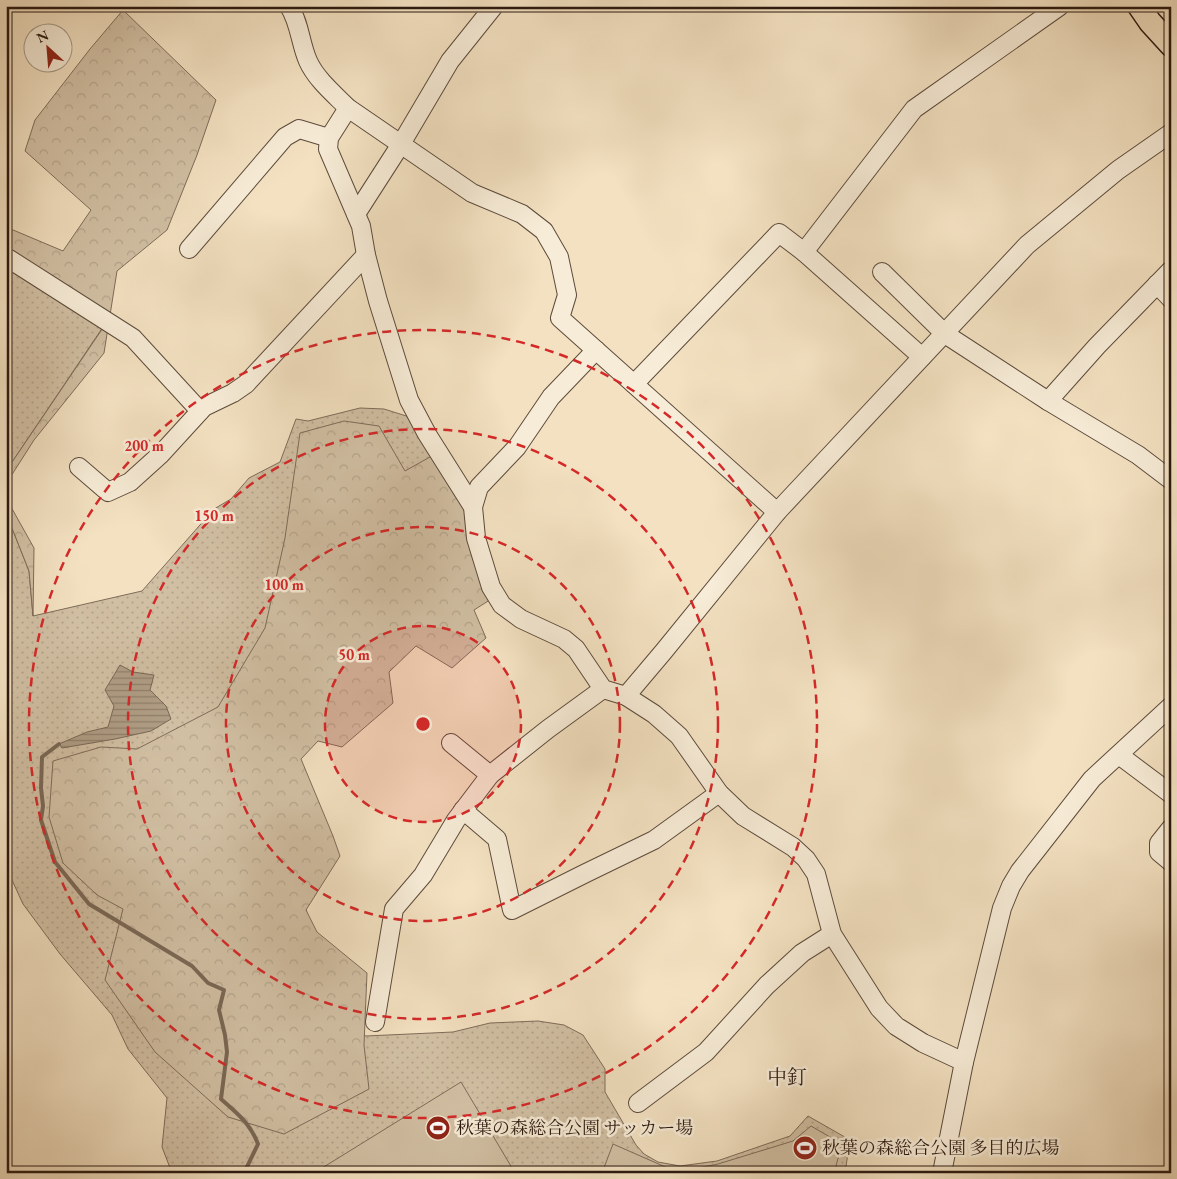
<svg xmlns="http://www.w3.org/2000/svg" width="1177" height="1179" font-family="'EB Garamond','Noto Serif JP',serif">
<style>
.grass{fill:url(#grass-dots);stroke:#7e6c5a}
.forest{fill:url(#forest-crowns);stroke:#7e6c5a}
.garden{fill:#d1bfa3;stroke:#7e6c5a}
.water{fill:url(#water-rules);stroke:#7a6856}
.lines{fill:none;stroke-linecap:round;stroke-linejoin:round}
.stream{stroke:#7a6856;stroke-width:4}
.minor-casing{stroke:#5d4b3c;stroke-width:20}
.major-casing{stroke:#2b1910;stroke-width:25}
.minor{stroke:#f7ecd7;stroke-width:18}
.major{stroke:#f3e1c1;stroke-width:22}
.ring{fill:none;stroke:#d62828;stroke-width:2.5;stroke-dasharray:9 6}
.labels{text-anchor:middle;stroke-width:5;stroke-linejoin:round;paint-order:stroke}
.poi-label{font-size:18px;fill:#2b1910;stroke:#f7ecd7;text-anchor:start}
.quarter-label{font-size:20px;fill:#2b1910;stroke:#f7ecd7}
.centre{fill:#d62828;stroke:#f7ecd7;stroke-width:2.5}
.ring-label{font-size:15px;text-anchor:middle;font-weight:bold;fill:#d62828;stroke:#f7ecd7;stroke-width:5;stroke-linejoin:round;paint-order:stroke}
</style>
<defs>
<pattern id="grass-dots" width="8" height="8" patternUnits="userSpaceOnUse" patternTransform="scale(1.25)"><rect width="8" height="8" fill="#d1bfa3"/><path d="M2 2h.1M6 6h.1" fill="none" stroke="#b4a48b" stroke-width="1.8" stroke-linecap="round"/></pattern>
<pattern id="forest-crowns" width="20" height="18" patternUnits="userSpaceOnUse" patternTransform="scale(1.25)"><rect width="20" height="18" fill="#d1bfa3"/><path d="M2 6a3 3 0 1 1 6 0M12 15a3 3 0 1 1 6 0" fill="none" stroke="#b4a48b"/></pattern>
<pattern id="water-rules" width="6" height="5" patternUnits="userSpaceOnUse" patternTransform="scale(1.25)"><rect width="6" height="5" fill="#af9d85"/><path d="M0 2.5h6" fill="none" stroke="#8f7f6b"/></pattern>
</defs>
<rect width="100%" height="100%" fill="#f3e1c1"/>
<filter id="stains"><feTurbulence type="fractalNoise" baseFrequency=".004" numOctaves="4"/><feColorMatrix values="0 0 0 0 .2 0 0 0 0 .09 0 0 0 0 .02 0 0 0 .5 -.17"/></filter>
<radialGradient id="worn" r=".72"><stop offset=".6" stop-color="#630" stop-opacity="0"/><stop offset="1" stop-color="#630" stop-opacity=".3"/></radialGradient>
<g class="grass">
<path d="M 6,257 L 107,321 L 6,471 Z"/>
<path d="M 360,408 L 384,409 L 419,420 L 467,497 L 286,739 L 319,1015 L 366,1036 L 453,1032 L 490,1023 L 538,1021 L 564,1025 L 583,1035 L 605,1069 L 605,1092 L 636,1145 L 644,1154 L 658,1162 L 680,1166 L 717,1161 L 790,1136 L 808,1116 L 850,1140 L 845,1173 L 172,1173 L 162,1147 L 167,1098 L 128,1049 L 112,1015 L 60,954 L 23,904 L 6,867 L 6,513 L 29,571 L 33,616 L 142,591 L 214,509 L 231,499 L 249,478 L 280,462 L 296,419 L 308,421 Z"/>
</g>
<g class="forest">
<path d="M 123,10 L 216,100 L 197,155 L 167,230 L 117,271 L 104,353 L 34,440 L 6,484 L 6,471 L 107,322 L 6,257 L 6,227 L 63,251 L 91,210 L 25,151 L 35,120 L 90,49 Z"/>
<path d="M 344,421 L 379,426 L 405,471 L 437,453 L 471,507 L 496,596 L 474,610 L 486,638 L 452,668 L 416,646 L 389,672 L 393,703 L 342,747 L 318,741 L 301,759 L 333,836 L 340,856 L 306,910 L 317,932 L 367,973 L 364,1045 L 369,1089 L 284,1134 L 228,1117 L 155,1052 L 105,980 L 123,909 L 97,895 L 63,863 L 49,817 L 53,761 L 101,747 L 137,749 L 218,707 L 265,628 L 285,538 L 300,433 Z"/>
<path d="M 6,498 L 34,548 L 33,616 L 29,571 L 6,513 Z"/>
</g>
<g class="garden">
<path d="M 461,1082 L 515,1173 L 314,1173 Z"/>
<path d="M 811,1126 L 842,1144 L 834,1173 L 602,1173 L 613,1144 L 670,1169 L 693,1169 L 718,1164 L 793,1141 Z"/>
</g>
<path class="water" d="M 120,665 L 133,672 L 154,675 L 150,690 L 166,706 L 171,719 L 151,731 L 115,739 L 62,748 L 59,744 L 87,732 L 108,727 L 114,706 L 105,690 Z"/>
<g class="lines">
<path class="stream" d="M 59,744 L 42,757 L 41,788 L 43,806 L 41,820 L 55,862 L 89,904 L 192,966 L 208,983 L 224,990 L 219,1010 L 225,1035 L 227,1052 L 221,1099 C 237,1113 250,1123 258,1144 L 244,1173"/>
<defs>
<g id="minor">
<path d="M 289,6 C 300,23 300,43 308,61 C 316,79 334,94 348,108 L 472,193 L 522,214 L 544,231 L 559,257 L 567,295 L 560,318 L 777,512"/>
<path d="M 348,108 L 329,138 L 328,149 L 361,226 L 366,255 L 378,301 L 409,400 L 427,434 L 473,507 L 476,538 L 491,587 L 502,605 L 521,619 L 564,639 L 576,649 L 603,689 L 626,696 L 654,714 L 679,736 L 719,793 L 743,816 L 793,847 L 806,859 L 816,874 L 832,934 L 879,1008 L 896,1026 L 923,1043 L 964,1062"/>
<path d="M 356,214 L 401,144 L 450,61 L 494,6"/>
<path d="M 189,249 L 285,137 L 299,129 L 329,138"/>
<path d="M 804,252 L 914,109 L 1060,6"/>
<path d="M 6,257 L 133,338 L 200,411"/>
<path d="M 882,272 L 945,334 L 1048,401 L 1138,455 L 1171,480"/>
<path d="M 1157,284 L 1171,299"/>
<path d="M 634,384 L 779,233 L 804,252 L 922,357"/>
<path d="M 1048,401 L 1097,346 L 1171,270"/>
<path d="M 79,467 L 108,492 L 130,482 L 161,454 L 204,407 L 233,393 L 246,384 L 366,255"/>
<path d="M 473,507 L 479,487 L 517,447 L 551,397 L 596,350"/>
<path d="M 626,696 L 664,651 L 777,512 L 1027,245 L 1118,170 L 1171,133"/>
<path d="M 451,743 L 490,775"/>
<path d="M 1119,755 L 1171,794"/>
<path d="M 463,810 L 497,839 L 512,910 L 586,873 L 654,840 L 719,793"/>
<path d="M 1171,828 L 1159,843 L 1159,852 L 1171,862"/>
<path d="M 375,1022 L 394,909 L 423,875 L 456,820 L 490,775 L 548,729 L 603,689"/>
<path d="M 638,1103 L 706,1052 L 767,985 L 802,953 L 832,934"/>
<path d="M 942,1173 L 964,1062 L 1002,908 L 1011,886 L 1020,871 L 1092,779 L 1171,706"/>
</g>
<path id="major" d="M 1139,6 L 1150,22 L 1171,45"/>
</defs>
<use href="#minor" class="minor-casing"/>
<use href="#major" class="major-casing"/>
<use href="#minor" class="minor"/>
<use href="#major" class="major"/>
</g>
<circle cx="423" cy="724" r="98" fill="#d62828" fill-opacity=".12"/>
<g class="ring">
<circle cx="423" cy="724" r="98"/>
<circle cx="423" cy="724" r="197"/>
<circle cx="423" cy="724" r="295"/>
<circle cx="423" cy="724" r="394"/>
</g>
<defs>
<symbol id="stadium-disc" viewBox="-11 -11 22 22"><circle r="9.5" fill="#8f2418" stroke="#f7ecd7"/><path d="M0-5a6.5 5 0 1 0 0 10a6.5 5 0 1 0 0-10ZM-3.5-1.8h7v3.6h-7Z" fill="#fff"/></symbol>
</defs>
<g fill-rule="evenodd">
<use href="#stadium-disc" x="424" y="1114" width="28" height="28"/>
<use href="#stadium-disc" x="791" y="1134" width="28" height="28"/>
</g>
<g class="labels">
<g class="poi-label">
<text x="456" y="1134">秋葉の森総合公園 サッカー場</text>
<text x="822" y="1154">秋葉の森総合公園 多目的広場</text>
</g>
<g class="quarter-label">
<text x="787" y="1084">中釘</text>
</g>
</g>
<circle cx="423" cy="724" r="8" class="centre"/>
<g class="ring-label">
<text x="144" y="451">200 m</text>
<text x="214" y="521">150 m</text>
<text x="284" y="590">100 m</text>
<text x="354" y="660">50 m</text>
</g>
<rect width="1177" height="1179" fill="none" stroke="#f3e1c1" stroke-width="25"/>
<rect x="8" y="8" width="1162" height="1164" fill="none" stroke="#2b1910" stroke-width="2.5"/>
<rect x="12" y="12" width="1152" height="1154" fill="none" stroke="#2b1910"/>
<g transform="translate(48 48) rotate(334)"><circle r="24" fill="#f7ecd7" stroke="#a59887"/>
<path d="M0-4L9 19L0 12L-9 19Z" fill="#8f2418"/>
<text y="-8" font-size="14" font-weight="bold" text-anchor="middle" fill="#2b1910">N</text>
</g>
<rect width="100%" height="100%" filter="url(#stains)"/>
<rect width="100%" height="100%" fill="url(#worn)"/>
</svg>
